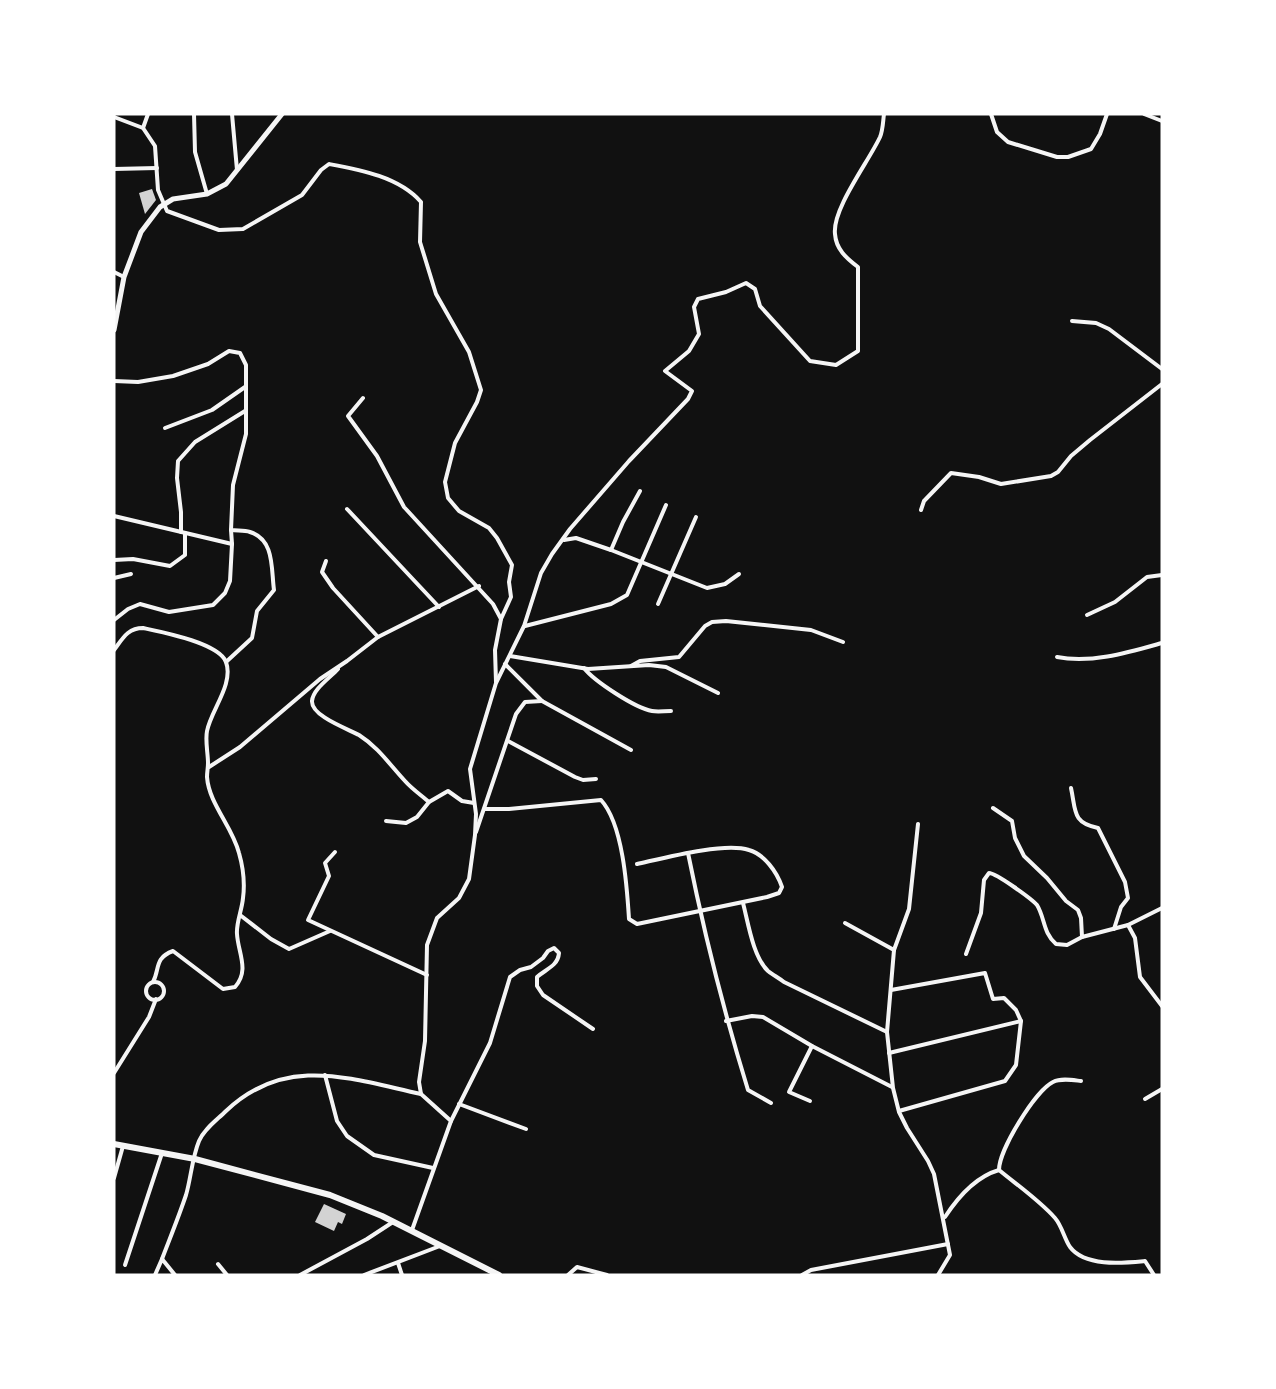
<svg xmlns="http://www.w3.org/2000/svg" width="1276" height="1389" font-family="'PT Sans',sans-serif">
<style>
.building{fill:#d3d3d3}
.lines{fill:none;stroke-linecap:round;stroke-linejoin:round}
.minor{stroke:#f5f5f5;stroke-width:4}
.tertiary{stroke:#f5f5f5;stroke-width:5}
.secondary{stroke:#f5f5f5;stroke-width:6}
</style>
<rect width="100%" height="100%" fill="#111"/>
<g class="building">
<path d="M 152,189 L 156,200 L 145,214 L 139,193 Z"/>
<path d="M 324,1204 L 346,1214 L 342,1224 L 338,1222 L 334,1231 L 315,1222 Z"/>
</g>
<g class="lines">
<g class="minor">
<path d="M 194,114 L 195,152 L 207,194"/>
<path d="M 232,114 L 237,170"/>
<path d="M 991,114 L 997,132 L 1008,142 L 1057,157 L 1068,157 L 1091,149 L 1100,134 L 1107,114"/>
<path d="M 1144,114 L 1162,121"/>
<path d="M 114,117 L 143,128 L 155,146 L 158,190 L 167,211 L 219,230 L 243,229 L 302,195 L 321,170 L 329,164 C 361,170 399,177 421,202 L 420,242 L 436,294 L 469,352 L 481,390 L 477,402 L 455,443 L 445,482 L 448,498 L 459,511 L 489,528 L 497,538 L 512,565 L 509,582 L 511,597 L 501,619"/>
<path d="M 143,128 L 148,114"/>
<path d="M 114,169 L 157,168"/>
<path d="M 114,272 L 124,277"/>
<path d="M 1072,321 L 1096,323 L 1109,329 L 1162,369"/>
<path d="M 114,381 L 138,382 L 173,376 L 208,364 L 229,351 L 240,353 L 246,365 L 246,434 L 233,485 L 231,530 C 237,531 244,530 250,532 C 275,540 271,569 274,590 L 257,611 L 252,638 L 226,662"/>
<path d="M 363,398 L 348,416 L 377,456 L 404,507 L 493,604 L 501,619 L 495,650 L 496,682"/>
<path d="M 165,428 L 212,410 L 245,387"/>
<path d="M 347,509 L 439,607"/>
<path d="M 921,510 L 924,501 L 951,473 L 979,477 L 1001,484 L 1051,476 L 1058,472 L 1071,456 L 1090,440 L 1162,384"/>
<path d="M 114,516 L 232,544"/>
<path d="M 181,532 L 181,512 L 177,478 L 178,461 L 195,442 L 245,411"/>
<path d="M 564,540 L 576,538 L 611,550 L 707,588 L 725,584 L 739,574"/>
<path d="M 611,550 L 623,522 L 640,491"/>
<path d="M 114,560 L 133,559 L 170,566 L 185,555 L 185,533"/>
<path d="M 326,561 L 322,572 L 333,588 L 378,637"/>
<path d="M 114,578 L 131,574"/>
<path d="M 658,604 L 696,517"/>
<path d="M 1087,615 L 1115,602 L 1147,577 L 1162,575"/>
<path d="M 114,620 L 128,609 L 140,604 L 169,612 L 213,605 L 225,593 L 230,581 L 232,544 L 231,530"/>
<path d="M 525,626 L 611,604 L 627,595 L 666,505"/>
<path d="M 114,650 C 123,638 128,628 143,628 C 162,632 219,643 226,662 C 234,684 211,710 207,731 C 205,741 208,753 208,763 C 208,768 207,772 207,777 C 209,804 232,826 239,853 C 243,867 245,883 243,898 C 242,910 236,923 237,934 C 238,953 250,970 235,987 L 223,989 L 173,951 C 154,958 160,969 153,982"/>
<path d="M 510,656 L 588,669 L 649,665 L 666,667 L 718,693"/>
<path d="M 1057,657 C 1091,664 1130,652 1162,643"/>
<path d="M 505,664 L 542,701 L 631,750"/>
<path d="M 631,666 L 640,661 L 679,657 L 705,626 L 712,622 L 726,621 L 811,630 L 843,642"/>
<path d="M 584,668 C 594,681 635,708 652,711 C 658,712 664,711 671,711"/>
<path d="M 338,669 C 330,678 313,689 312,701 C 311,716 348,729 359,735 C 378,747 390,765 405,781 C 412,789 421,795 429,802"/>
<path d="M 508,741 L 575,777 L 583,780 L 596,779"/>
<path d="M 209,767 L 240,747 L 320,679 L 347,661 L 378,637 L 479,586"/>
<path d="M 1071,788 C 1076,811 1072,823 1098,828 L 1125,882 L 1128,898 L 1121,907 L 1114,929"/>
<path d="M 993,808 L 1012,821 L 1015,838 L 1024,856 L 1047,878 L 1066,901 L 1078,910 L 1081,918 L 1082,937 L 1128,925 L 1162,908"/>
<path d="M 485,809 L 509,809 L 601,800 C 623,824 627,887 629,919 L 637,924 L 767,897 L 779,893 L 782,887 C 777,872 764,854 749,850 C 724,842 664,858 637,864"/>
<path d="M 386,821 L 406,823 L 417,817 L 429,802 L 448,791 L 462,801 L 474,803"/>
<path d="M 918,824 L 909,909 L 894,950 L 887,1032 L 893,1088 L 899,1112 L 907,1128 L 928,1161 L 934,1174 L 950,1255 L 938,1275"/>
<path d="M 476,832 L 516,714 L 525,702 L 542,701"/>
<path d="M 335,852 L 325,863 L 329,876 L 308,920 L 427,975"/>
<path d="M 688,853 C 704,933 724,1012 748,1090 L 771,1103"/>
<path d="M 743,903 C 748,922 753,957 768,971 C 773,975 779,978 784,982 L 887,1032"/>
<path d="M 240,915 L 271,939 L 289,949 L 330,931"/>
<path d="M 845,923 L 894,950"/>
<path d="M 1128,925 L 1135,938 L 1140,977 L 1162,1006"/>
<path d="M 966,954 L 981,913 L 984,880 L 989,873 C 996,873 1032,899 1037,905 C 1045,918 1043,933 1056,944 L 1067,945 L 1082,937"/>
<circle cx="155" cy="991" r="9"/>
<path d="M 726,1021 L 752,1016 L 763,1017 L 812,1046 L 892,1087"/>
<path d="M 889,1053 L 1021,1021 L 1016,1010 L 1004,998 L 993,999 L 985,973 L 891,990"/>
<path d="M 114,1073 L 149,1017 L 156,999"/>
<path d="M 325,1075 L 337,1121 L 347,1136 L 374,1155 L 433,1168"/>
<path d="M 1145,1099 L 1162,1089"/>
<path d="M 810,1101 L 789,1092 L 812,1046"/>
<path d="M 459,1104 L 526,1129"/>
<path d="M 899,1111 L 1005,1081 L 1016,1065 L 1021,1021"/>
<path d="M 451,1121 L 490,1043 L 510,977 L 520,970 L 531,967 L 543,958 L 548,951 L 554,948 L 559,953 C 558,966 546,969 537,977 L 537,986 L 543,995 L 593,1029"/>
<path d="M 999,1170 C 999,1150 1035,1091 1053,1082 C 1061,1078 1072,1080 1081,1081"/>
<path d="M 114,1178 L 123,1146"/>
<path d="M 945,1217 C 958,1197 975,1177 999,1170 C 1017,1185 1039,1200 1055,1218 C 1062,1226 1064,1238 1070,1247 C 1085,1267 1123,1263 1145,1261 L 1154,1275"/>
<path d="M 412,1230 L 451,1121 L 421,1094 L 419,1082 L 425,1041 L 427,945 L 437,918 L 459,898 L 469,879 L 475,835 L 476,814 L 470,769 L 496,683 L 524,626 L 541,573 L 552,554 L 570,529 L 629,461 L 688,399 L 692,391 L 665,371 L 689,351 L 699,334 L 694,307 L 698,299 L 726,292 L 746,283 L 755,289 L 760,306 L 810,361 L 836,365 L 858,351 L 858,267 C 846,258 836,249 835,234 C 832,209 869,161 880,137 C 883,130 883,121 884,114"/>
<path d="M 162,1259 C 170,1238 179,1216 186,1195 C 191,1178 192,1158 199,1141 C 204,1129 217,1120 226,1111 C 286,1054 351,1079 421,1094"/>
<path d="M 398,1263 L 402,1275"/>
<path d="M 218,1264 L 227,1275"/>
<path d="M 125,1265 L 162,1153"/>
<path d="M 155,1275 L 162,1259 L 175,1275"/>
<path d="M 300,1275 L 367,1239 L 393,1222"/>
<path d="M 364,1275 L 440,1246"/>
<path d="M 568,1275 L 577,1267 L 607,1275"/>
<path d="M 802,1275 L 811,1270 L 948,1244"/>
</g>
<path class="tertiary" d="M 114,330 L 124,277 L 141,232 L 160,207 L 173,199 L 207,194 L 226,184 L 282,114"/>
<path class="secondary" d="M 114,1144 L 195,1159 L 330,1195 L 382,1216 L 499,1275"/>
</g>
<rect width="1276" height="1389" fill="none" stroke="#ffffff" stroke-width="231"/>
</svg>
